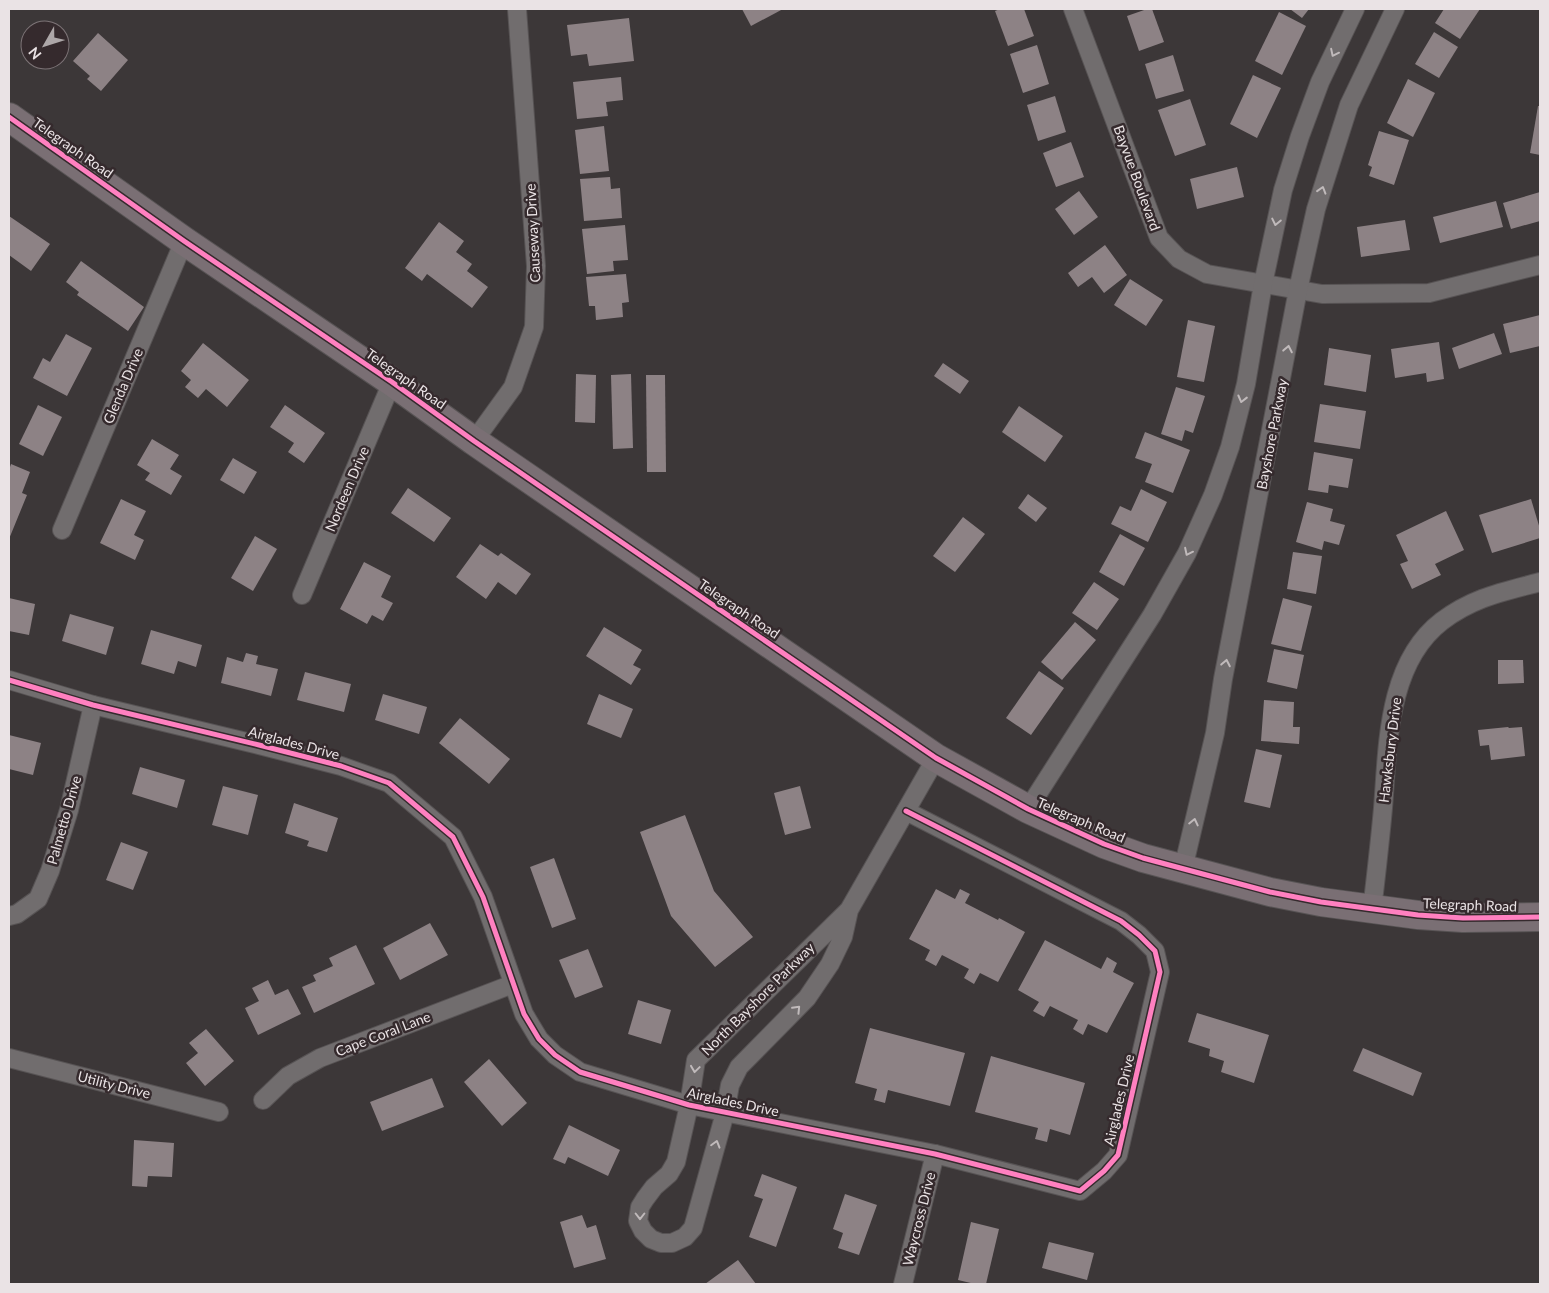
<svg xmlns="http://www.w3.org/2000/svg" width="1549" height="1293" font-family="Lato,sans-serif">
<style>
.building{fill:#8d8285}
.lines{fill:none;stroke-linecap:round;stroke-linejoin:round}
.minor-casing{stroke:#575354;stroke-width:20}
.primary-casing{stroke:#575354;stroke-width:30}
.minor{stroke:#716d6e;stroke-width:18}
.primary{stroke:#7a6f74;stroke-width:28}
.cycleway-casing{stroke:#352a2d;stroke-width:8}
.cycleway{stroke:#ff80c0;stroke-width:5}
.oneway{stroke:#c0babb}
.labels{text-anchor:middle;stroke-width:5;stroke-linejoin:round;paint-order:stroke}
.street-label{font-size:14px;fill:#eae3e5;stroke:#352a2d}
</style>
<rect width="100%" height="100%" fill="#3c3738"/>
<g class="building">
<path d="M 742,9 L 783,9 L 751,26 Z"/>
<path d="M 1000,9 L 1024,9 L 1034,36 L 1008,46 L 995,11 Z"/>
<path d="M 1147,9 L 1152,9 L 1164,42 L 1139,51 L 1127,16 Z"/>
<path d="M 1290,9 L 1309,9 L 1302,18 Z"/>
<path d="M 1444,9 L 1480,9 L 1460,39 L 1435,23 Z"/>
<path d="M 1279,12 L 1306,26 L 1282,75 L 1255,61 Z"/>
<path d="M 629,18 L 634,61 L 589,66 L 587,54 L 571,56 L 567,25 Z"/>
<path d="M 1434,32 L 1458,47 L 1439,78 L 1415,64 Z"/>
<path d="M 98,33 L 128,60 L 101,91 L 87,79 L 90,76 L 73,61 Z"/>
<path d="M 1037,45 L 1049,84 L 1023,93 L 1010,54 Z"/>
<path d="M 1173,55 L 1184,91 L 1156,99 L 1145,64 Z"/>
<path d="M 1253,75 L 1281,88 L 1257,138 L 1230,124 Z"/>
<path d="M 621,77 L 623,100 L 606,102 L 608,116 L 577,119 L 573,82 Z"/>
<path d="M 1408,79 L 1435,93 L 1413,137 L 1387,123 Z"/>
<path d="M 1055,96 L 1066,132 L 1038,141 L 1027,105 Z"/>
<path d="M 1190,99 L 1206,145 L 1175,156 L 1158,110 Z"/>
<path d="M 1538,106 L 1540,106 L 1540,155 L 1530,153 Z"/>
<path d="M 604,126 L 609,171 L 580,174 L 575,130 Z"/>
<path d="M 1379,131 L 1409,140 L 1394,185 L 1369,176 L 1372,167 L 1368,165 Z"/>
<path d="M 1071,142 L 1084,177 L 1056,187 L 1043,153 Z"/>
<path d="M 1237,167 L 1244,197 L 1197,209 L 1190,179 Z"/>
<path d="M 610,177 L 611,189 L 620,188 L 622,218 L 584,221 L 580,179 Z"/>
<path d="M 1079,191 L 1098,217 L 1074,235 L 1055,209 Z"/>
<path d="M 1540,192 L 1540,221 L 1511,229 L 1503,203 Z"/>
<path d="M 1496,201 L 1503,227 L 1440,243 L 1433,217 Z"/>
<path d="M 9,216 L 50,244 L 31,271 L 9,255 Z"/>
<path d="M 1405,220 L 1410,250 L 1361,257 L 1357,227 Z"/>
<path d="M 439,222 L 464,241 L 456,252 L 472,264 L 467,271 L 488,287 L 472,308 L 427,274 L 422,281 L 405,268 Z"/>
<path d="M 625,225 L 628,260 L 613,261 L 614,271 L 587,274 L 582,229 Z"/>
<path d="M 1105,245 L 1127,275 L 1104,293 L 1092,277 L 1078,287 L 1068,273 Z"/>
<path d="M 81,261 L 144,307 L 128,331 L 77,295 L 79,292 L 66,282 Z"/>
<path d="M 626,274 L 629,302 L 622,303 L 623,317 L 596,320 L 595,306 L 589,306 L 586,277 Z"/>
<path d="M 1130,279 L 1163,300 L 1146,326 L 1114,305 Z"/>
<path d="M 1540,315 L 1540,346 L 1510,353 L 1503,324 Z"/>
<path d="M 1188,320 L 1215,326 L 1204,382 L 1177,377 Z"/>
<path d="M 1494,333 L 1502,354 L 1459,369 L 1452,348 Z"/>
<path d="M 66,334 L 92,348 L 67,396 L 33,378 L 43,358 L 50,362 Z"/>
<path d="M 1439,342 L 1444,379 L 1427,382 L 1426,373 L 1395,378 L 1391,349 Z"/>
<path d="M 203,343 L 249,380 L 227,407 L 206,389 L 198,398 L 185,387 L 191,380 L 181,371 Z"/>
<path d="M 1329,348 L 1371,355 L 1366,392 L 1324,385 Z"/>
<path d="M 943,363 L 969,381 L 960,394 L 934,376 Z"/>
<path d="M 576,374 L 596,375 L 595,423 L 575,422 Z"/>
<path d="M 631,374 L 633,448 L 613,449 L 611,375 Z"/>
<path d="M 646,375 L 665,375 L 666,472 L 647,472 Z"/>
<path d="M 1176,387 L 1205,396 L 1193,433 L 1185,430 L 1182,441 L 1161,434 Z"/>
<path d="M 1320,404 L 1366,411 L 1360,449 L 1314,442 Z"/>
<path d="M 38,405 L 62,417 L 43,456 L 19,444 Z"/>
<path d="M 285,405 L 325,433 L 304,463 L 288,452 L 294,443 L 270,427 Z"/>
<path d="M 1019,406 L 1063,436 L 1045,462 L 1002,432 Z"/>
<path d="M 1145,432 L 1190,450 L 1173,493 L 1145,482 L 1152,464 L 1135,458 Z"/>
<path d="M 152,439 L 179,455 L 170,469 L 182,476 L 171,495 L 145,480 L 150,473 L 137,465 Z"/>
<path d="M 1314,452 L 1353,459 L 1348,488 L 1329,485 L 1328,493 L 1308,490 Z"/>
<path d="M 233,458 L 257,472 L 244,494 L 220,480 Z"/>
<path d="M 11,464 L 30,472 L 22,493 L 27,495 L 9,539 L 9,470 Z"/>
<path d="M 408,488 L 451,518 L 434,542 L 391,513 Z"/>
<path d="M 1141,489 L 1167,502 L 1148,542 L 1111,524 L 1120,506 L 1131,511 Z"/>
<path d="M 1028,494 L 1047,508 L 1036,522 L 1018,508 Z"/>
<path d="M 121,499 L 146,511 L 134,535 L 144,540 L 135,560 L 100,543 Z"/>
<path d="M 1531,499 L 1540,529 L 1540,538 L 1492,553 L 1479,515 Z"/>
<path d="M 1307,502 L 1333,509 L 1330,521 L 1345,525 L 1339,545 L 1324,541 L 1322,550 L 1296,542 Z"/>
<path d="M 1446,511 L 1464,550 L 1435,564 L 1441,575 L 1412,589 L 1400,564 L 1408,561 L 1396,535 Z"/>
<path d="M 963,517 L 985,534 L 955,572 L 933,556 Z"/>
<path d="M 1120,534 L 1145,548 L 1124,586 L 1099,572 Z"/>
<path d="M 255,536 L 277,549 L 253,591 L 231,578 Z"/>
<path d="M 480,544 L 498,556 L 501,553 L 531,574 L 516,595 L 498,582 L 486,599 L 456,577 Z"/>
<path d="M 1293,552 L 1322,556 L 1316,594 L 1287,589 Z"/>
<path d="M 364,562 L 391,576 L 381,597 L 393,603 L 383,621 L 372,615 L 367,624 L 340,609 Z"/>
<path d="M 1094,582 L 1119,599 L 1097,630 L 1072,613 Z"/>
<path d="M 9,598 L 35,604 L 29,635 L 9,631 Z"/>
<path d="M 1283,598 L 1312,606 L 1301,651 L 1271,644 Z"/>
<path d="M 70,614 L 114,627 L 106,655 L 62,641 Z"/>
<path d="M 1075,622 L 1096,640 L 1062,680 L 1041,662 Z"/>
<path d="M 604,627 L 642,650 L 633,665 L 641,669 L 631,685 L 586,656 Z"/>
<path d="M 151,630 L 202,645 L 196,667 L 178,661 L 174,674 L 141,664 Z"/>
<path d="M 1274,649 L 1304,655 L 1297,689 L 1267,682 Z"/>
<path d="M 246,653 L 258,656 L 256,664 L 278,669 L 271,696 L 221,683 L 227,657 L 243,662 Z"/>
<path d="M 1498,660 L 1523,660 L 1524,683 L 1498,684 Z"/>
<path d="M 1039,671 L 1064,688 L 1031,735 L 1006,718 Z"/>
<path d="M 305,672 L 351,684 L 344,712 L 297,700 Z"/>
<path d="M 383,694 L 427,707 L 419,734 L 375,720 Z"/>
<path d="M 599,694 L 633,709 L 621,738 L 587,724 Z"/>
<path d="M 1264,700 L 1294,702 L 1293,727 L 1300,727 L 1299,744 L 1261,741 Z"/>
<path d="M 460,718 L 510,759 L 489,784 L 439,743 Z"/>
<path d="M 1508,727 L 1509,728 L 1522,727 L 1525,756 L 1491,760 L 1489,745 L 1480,746 L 1478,730 Z"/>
<path d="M 9,735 L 41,743 L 33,775 L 9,769 Z"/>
<path d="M 1256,749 L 1282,755 L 1270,808 L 1244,802 Z"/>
<path d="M 140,767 L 185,780 L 177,808 L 132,794 Z"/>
<path d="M 223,786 L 258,795 L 248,835 L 212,825 Z"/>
<path d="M 800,786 L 811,828 L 785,835 L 774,793 Z"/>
<path d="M 294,803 L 338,818 L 327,852 L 307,846 L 309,841 L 285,833 Z"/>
<path d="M 685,815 L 714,891 L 753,937 L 715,967 L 671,916 L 640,832 Z"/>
<path d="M 121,842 L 148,852 L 133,890 L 106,880 Z"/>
<path d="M 554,858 L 576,919 L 552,928 L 530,867 Z"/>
<path d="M 936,889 L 955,899 L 960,889 L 970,894 L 965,903 L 998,920 L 999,918 L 1025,932 L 998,982 L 980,973 L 974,984 L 964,978 L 969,969 L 942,955 L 936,966 L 925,960 L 930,950 L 909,939 Z"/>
<path d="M 430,923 L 448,955 L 400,980 L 383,948 Z"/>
<path d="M 1045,940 L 1101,969 L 1107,957 L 1117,963 L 1113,972 L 1134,983 L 1107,1033 L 1088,1024 L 1083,1035 L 1073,1029 L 1078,1020 L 1050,1006 L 1044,1017 L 1033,1011 L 1039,1002 L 1018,990 Z"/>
<path d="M 356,945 L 375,984 L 314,1013 L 302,987 L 316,981 L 313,975 L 333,966 L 329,958 Z"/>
<path d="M 588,949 L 603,987 L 575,998 L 559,960 Z"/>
<path d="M 268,980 L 275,995 L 288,989 L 301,1014 L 258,1035 L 245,1008 L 259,1001 L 252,988 Z"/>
<path d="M 638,1000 L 671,1010 L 661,1044 L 628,1034 Z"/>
<path d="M 1197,1013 L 1269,1035 L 1254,1083 L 1221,1072 L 1224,1061 L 1209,1056 L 1210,1049 L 1188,1042 Z"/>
<path d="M 870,1028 L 965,1053 L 950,1106 L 888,1090 L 885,1103 L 874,1100 L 877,1089 L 855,1083 Z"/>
<path d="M 206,1029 L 234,1061 L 205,1086 L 186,1063 L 198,1053 L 189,1043 Z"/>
<path d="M 1363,1048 L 1422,1073 L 1413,1096 L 1353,1071 Z"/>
<path d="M 991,1056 L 1085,1083 L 1070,1135 L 1050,1129 L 1047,1142 L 1035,1139 L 1038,1128 L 975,1112 Z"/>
<path d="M 489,1059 L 527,1103 L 502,1126 L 464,1082 Z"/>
<path d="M 432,1078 L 444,1107 L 382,1131 L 370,1102 Z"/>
<path d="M 569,1125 L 620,1150 L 608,1176 L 568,1157 L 565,1164 L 553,1159 Z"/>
<path d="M 134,1140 L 174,1143 L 172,1177 L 148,1176 L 147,1187 L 132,1186 Z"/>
<path d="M 762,1174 L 797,1187 L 776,1247 L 749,1237 L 763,1199 L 754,1196 Z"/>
<path d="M 845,1194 L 877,1205 L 859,1255 L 838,1248 L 843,1233 L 833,1229 Z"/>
<path d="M 582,1215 L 587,1228 L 596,1225 L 606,1259 L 574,1268 L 560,1222 Z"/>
<path d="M 971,1222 L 999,1229 L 986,1284 L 975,1284 L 958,1280 Z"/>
<path d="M 1049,1242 L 1094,1253 L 1087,1280 L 1042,1268 Z"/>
<path d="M 738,1260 L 756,1284 L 705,1284 Z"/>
</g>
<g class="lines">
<defs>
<g id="minor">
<path d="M 1073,9 L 1159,238 L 1179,259 L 1207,274 L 1322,294 L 1429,293 L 1540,265"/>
<path d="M 474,441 L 513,387 L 534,327 L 536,266 L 517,9"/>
<path d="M 62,530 L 184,241"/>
<path d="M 302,595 L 392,382"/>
<path d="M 9,680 L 93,705 L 259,745 L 341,766 L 389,783 L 453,837 L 483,897 L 524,1014 L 539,1039 L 555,1055 L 580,1072 L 689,1105 L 935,1154 L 1080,1191 L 1104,1171 L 1118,1155 L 1160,972 L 1155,951 L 1139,935 L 1121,921 L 906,811"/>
<path d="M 1028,809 L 1152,615 L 1187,553 L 1213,495 L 1230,447 L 1246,384 L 1263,284 L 1283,190 L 1300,136 L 1320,82 L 1355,9"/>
<path d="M 1183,869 L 1215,733 L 1223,679 L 1298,290 L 1316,209 L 1349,105 L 1395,9"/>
<path d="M 849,910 L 843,937 L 830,964 L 807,998 L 739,1067 L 730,1085 L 725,1113 L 693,1228 L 685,1237 L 672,1243 L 661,1243 L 651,1239 L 643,1231 L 638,1221 L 640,1207 L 645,1199 L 654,1187 L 669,1174 L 676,1162 L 689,1105 L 696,1060 L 849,910 L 936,758"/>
<path d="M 1372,910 C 1376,876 1380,842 1383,808 C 1388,745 1387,663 1442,621 C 1474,597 1503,592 1540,582"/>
<path d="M 9,916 L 17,914 L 38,899 L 50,871 L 69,810 L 93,705"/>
<path d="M 9,1058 L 219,1112"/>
<path d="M 263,1100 L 288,1076 L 320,1058 L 513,984"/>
<path d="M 903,1284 L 935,1154"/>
</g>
<path id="primary" d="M 9,117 L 184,241 L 392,382 L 474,441 L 936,758 L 1028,809 L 1104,844 L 1143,858 L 1270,892 L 1321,902 L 1418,915 L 1463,918 L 1540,917"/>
</defs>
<use href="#minor" class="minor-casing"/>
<use href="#primary" class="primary-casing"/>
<use href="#minor" class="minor"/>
<use href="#primary" class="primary"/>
<defs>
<g id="cycleway">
<path d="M 9,117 L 184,241 L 392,382 L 474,441 L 936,758 L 1028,809 L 1104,844 L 1143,858 L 1270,892 L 1321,902 L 1418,915 L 1463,918 L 1540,917"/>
<path d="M 9,680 L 93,705 L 259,745 L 341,766 L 389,783 L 453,837 L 483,897 L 524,1014 L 539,1039 L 555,1055 L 580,1072 L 689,1105 L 935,1154 L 1080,1191 L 1104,1171 L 1118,1155 L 1160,972 L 1155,951 L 1139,935 L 1121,921 L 906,811"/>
</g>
</defs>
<use href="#cycleway" class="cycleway-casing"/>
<use href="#cycleway" class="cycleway"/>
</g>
<defs><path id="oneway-chevron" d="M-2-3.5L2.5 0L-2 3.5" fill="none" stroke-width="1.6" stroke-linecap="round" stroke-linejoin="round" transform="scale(1.25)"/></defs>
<g class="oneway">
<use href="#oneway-chevron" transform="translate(1334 53) rotate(116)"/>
<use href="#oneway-chevron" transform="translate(1322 190) rotate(-73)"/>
<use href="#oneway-chevron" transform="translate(1276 222) rotate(102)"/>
<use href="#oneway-chevron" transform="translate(1288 349) rotate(-79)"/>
<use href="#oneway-chevron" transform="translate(1242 399) rotate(104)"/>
<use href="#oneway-chevron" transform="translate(1188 552) rotate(116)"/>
<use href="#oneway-chevron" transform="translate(1226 663) rotate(-79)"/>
<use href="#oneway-chevron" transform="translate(1194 822) rotate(-77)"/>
<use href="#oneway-chevron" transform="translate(797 1009) rotate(-46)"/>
<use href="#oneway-chevron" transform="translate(695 1069) rotate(98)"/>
<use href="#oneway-chevron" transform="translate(716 1144) rotate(-74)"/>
<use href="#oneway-chevron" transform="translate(640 1216) rotate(90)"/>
</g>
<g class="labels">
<g class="street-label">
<text transform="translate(73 148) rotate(35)" y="5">Telegraph Road</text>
<text transform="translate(1137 178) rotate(70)" y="5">Bayvue Boulevard</text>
<text transform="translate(533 233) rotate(-93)" y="5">Causeway Drive</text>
<text transform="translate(406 379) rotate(35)" y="5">Telegraph Road</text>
<text transform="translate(123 386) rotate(-67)" y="5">Glenda Drive</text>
<text transform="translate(1272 434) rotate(-79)" y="5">Bayshore Parkway</text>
<text transform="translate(347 489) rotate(-67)" y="5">Nordeen Drive</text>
<text transform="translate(739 609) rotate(34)" y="5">Telegraph Road</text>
<text transform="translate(294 743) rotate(15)" y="5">Airglades Drive</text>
<text transform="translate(1390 750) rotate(-83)" y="5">Hawksbury Drive</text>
<text transform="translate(64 820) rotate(-74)" y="5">Palmetto Drive</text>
<text transform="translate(1081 820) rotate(23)" y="5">Telegraph Road</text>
<text transform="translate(1470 905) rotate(2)" y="5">Telegraph Road</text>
<text transform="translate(758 999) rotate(-45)" y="5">North Bayshore Parkway</text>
<text transform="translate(383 1034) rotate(-21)" y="5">Cape Coral Lane</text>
<text transform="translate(114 1085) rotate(14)" y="5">Utility Drive</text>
<text transform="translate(1119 1100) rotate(-77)" y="5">Airglades Drive</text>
<text transform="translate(733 1102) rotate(12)" y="5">Airglades Drive</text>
<text transform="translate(919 1219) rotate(-76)" y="5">Waycross Drive</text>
</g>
</g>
<rect width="1549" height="1293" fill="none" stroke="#eae3e5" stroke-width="20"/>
<g transform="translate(45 45) rotate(231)"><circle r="24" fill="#352a2d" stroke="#7d7477"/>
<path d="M0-4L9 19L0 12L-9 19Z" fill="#ada7a8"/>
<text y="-8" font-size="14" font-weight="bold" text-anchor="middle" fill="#eae3e5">N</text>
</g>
</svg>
